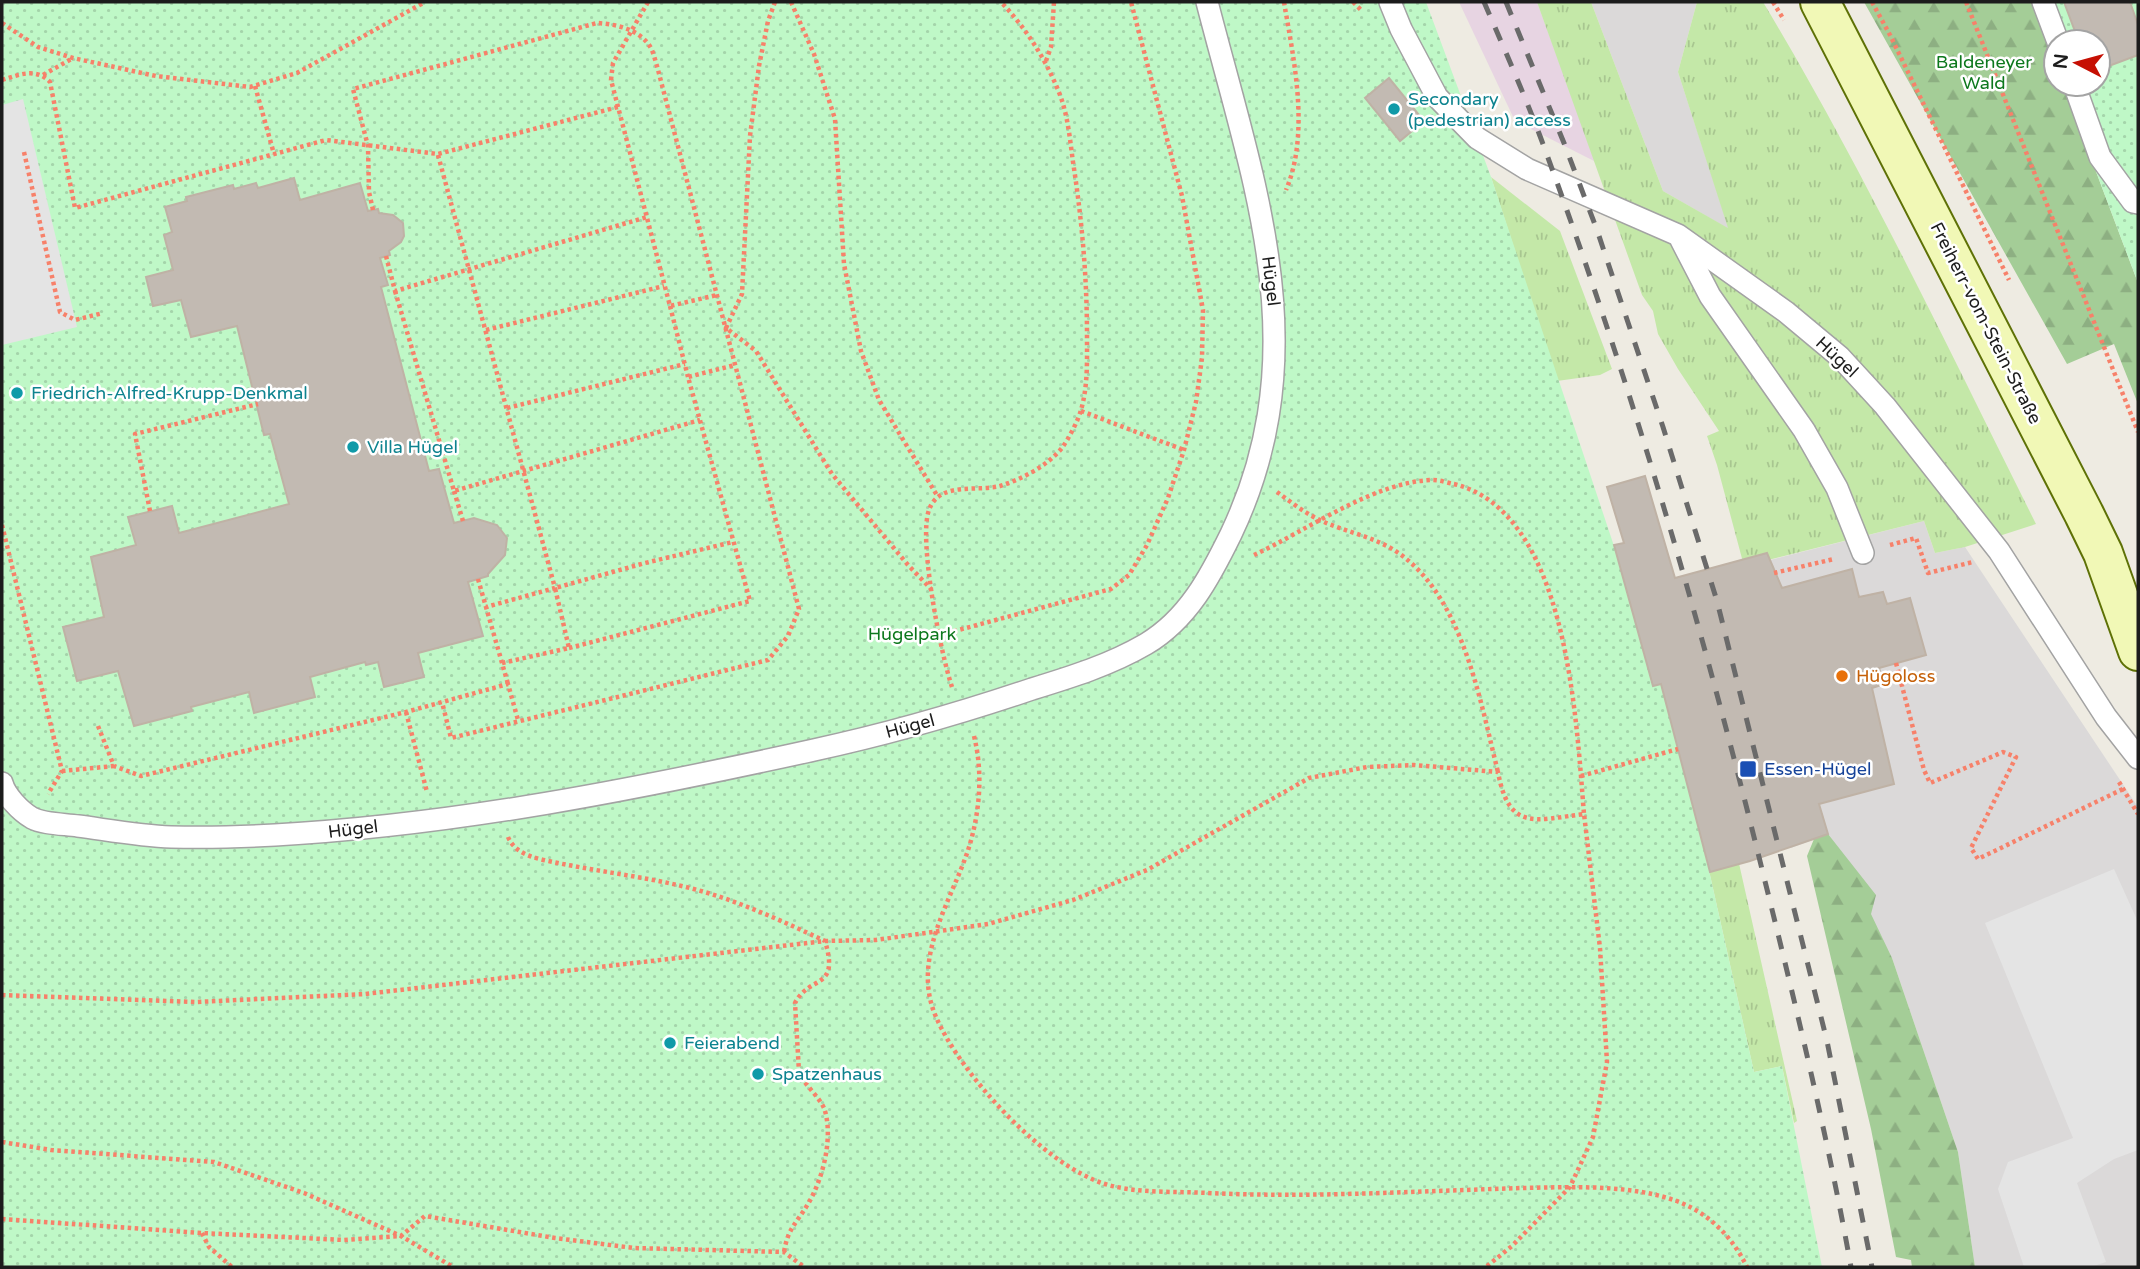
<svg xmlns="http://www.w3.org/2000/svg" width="2140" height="1269" font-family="'Varela Round',sans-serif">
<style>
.residential{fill:#dbd9d9}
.industrial{fill:#e7d4e2}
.grass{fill:url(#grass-tufts)}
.forest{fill:url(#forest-firs)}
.park{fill:url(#park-dots)}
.parking{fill:#e4e4e4}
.building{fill:#c2bab2;stroke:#bfb2a5;stroke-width:2}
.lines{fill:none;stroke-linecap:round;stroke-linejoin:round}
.service-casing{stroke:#a3a3a3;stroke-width:24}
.secondary-casing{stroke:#5e7106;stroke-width:42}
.path{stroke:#f7816a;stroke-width:4.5;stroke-dasharray:3.5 3.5;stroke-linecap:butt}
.service{stroke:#fff;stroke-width:21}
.secondary{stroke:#f1f8b6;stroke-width:38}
.rail{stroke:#6a6a6a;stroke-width:5;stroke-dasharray:14 14;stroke-linecap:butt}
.culture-dot{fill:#0f9aa8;stroke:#fff;stroke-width:2.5}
.food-dot{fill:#e8710a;stroke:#fff;stroke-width:2.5}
.transit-dot{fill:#1a4fb4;stroke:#fff;stroke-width:2.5}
.labels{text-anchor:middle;stroke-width:5;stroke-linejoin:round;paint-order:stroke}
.park-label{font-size:18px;fill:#0d781d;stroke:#fff}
.culture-label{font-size:18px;fill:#0d838f;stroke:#fff;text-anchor:start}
.street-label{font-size:18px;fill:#1c1c1c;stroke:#fff}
.food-label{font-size:18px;fill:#c56008;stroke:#fff;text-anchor:start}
.transit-label{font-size:18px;fill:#164399;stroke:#fff;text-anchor:start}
</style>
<defs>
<pattern id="grass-tufts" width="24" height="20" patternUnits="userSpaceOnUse" patternTransform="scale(1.75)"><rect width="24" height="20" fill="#c4e8a8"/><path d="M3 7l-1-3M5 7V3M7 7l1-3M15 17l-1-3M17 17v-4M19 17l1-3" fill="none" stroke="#a8c690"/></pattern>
<pattern id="forest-firs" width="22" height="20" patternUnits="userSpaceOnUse" patternTransform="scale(1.75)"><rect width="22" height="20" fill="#a4cd97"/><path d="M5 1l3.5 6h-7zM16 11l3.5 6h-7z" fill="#8daf82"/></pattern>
<pattern id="park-dots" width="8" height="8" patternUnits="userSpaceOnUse" patternTransform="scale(1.75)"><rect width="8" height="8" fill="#bff8c7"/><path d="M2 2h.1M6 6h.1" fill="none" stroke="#a4d4aa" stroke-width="1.8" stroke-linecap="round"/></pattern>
</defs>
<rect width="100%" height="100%" fill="#eeebe2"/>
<g class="residential">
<path d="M 1591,2 L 1697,2 L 1678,72 L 1729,229 L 1663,191 Z"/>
<path d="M 1924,521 L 1935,553 L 1965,547 L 2138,807 L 2138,1267 L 1975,1267 L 1958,1152 L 1892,958 L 1828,834 L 1791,848 L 1734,569 Z"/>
</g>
<path class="industrial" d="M 1459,2 L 1537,2 L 1596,162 L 1515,121 Z"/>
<g class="grass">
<path d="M 1537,2 L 1591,2 L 1663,191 L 1728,228 L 1678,72 L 1697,2 L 1763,2 C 1864,170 1948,348 2036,524 L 1965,547 L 1935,553 L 1924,521 L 1744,566 L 1717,465 L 1707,436 L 1719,431 L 1678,369 L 1658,334 L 1653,311 L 1642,295 L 1633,270 Z"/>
<path d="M 1491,177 L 1560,231 L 1612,369 L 1600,375 L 1557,381 Z"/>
<path d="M 1738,859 L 1797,1121 L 1794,1123 L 1782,1066 L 1754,1072 L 1708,866 Z"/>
</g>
<g class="forest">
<path d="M 1864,2 L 2032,2 L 2056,65 L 2056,84 L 2063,84 L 2138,283 L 2138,404 L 2114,344 L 2067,364 Z"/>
<path d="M 1828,834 L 1876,895 L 1871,914 L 1892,958 L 1958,1152 L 1975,1267 L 1912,1267 L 1911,1260 L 1896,1257 L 1871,1129 L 1807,856 L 1814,839 Z"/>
</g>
<g class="park">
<path d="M 2,2 L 1426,2 L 1491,177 L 1614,546 L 1653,686 L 1661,684 L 1708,866 L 1754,1072 L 1782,1066 L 1822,1267 L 2,1267 Z"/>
<path d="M 2032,2 L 2138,2 L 2138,283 L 2063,84 L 2098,84 L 2098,42 L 2056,42 L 2056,65 Z"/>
</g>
<g class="parking">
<path d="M 23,99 L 77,327 L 2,345 L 2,105 Z"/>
<path d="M 2114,869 L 2138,922 L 2138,1150 L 2114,1159 L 2077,1183 L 2106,1262 L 2091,1267 L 2024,1267 L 1998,1189 L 2008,1162 L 2073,1138 L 1985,923 Z"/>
</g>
<g class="building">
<path d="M 2064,2 L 2130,2 L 2138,25 L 2138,55 L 2098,70 L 2098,42 L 2079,42 Z"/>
<path d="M 1389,78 L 1424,121 L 1400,141 L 1365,98 Z"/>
<path d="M 294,178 L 300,200 L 360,183 L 368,211 L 378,209 L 379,213 L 393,215 L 403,223 L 404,236 L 401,242 L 389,251 L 390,255 L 380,258 L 388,285 L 381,287 L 429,471 L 439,469 L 454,523 L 474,518 L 497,525 L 507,538 L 505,555 L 488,574 L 488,576 L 468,582 L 483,636 L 418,653 L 424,677 L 384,687 L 378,662 L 366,665 L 365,662 L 310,677 L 315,697 L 254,713 L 249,692 L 191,707 L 192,711 L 134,726 L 118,671 L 77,681 L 63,627 L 104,617 L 91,557 L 136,545 L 128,517 L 172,506 L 179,533 L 289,504 L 270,434 L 264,435 L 237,326 L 191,337 L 181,300 L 153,306 L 146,277 L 173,270 L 164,235 L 172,232 L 165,207 L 187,201 L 186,197 L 233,185 L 234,189 L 256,183 L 258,188 Z"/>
<path d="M 1645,476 L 1675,578 L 1767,553 L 1782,588 L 1852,569 L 1859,597 L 1883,592 L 1887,604 L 1910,598 L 1926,655 L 1879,668 L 1884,684 L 1872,688 L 1894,784 L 1819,804 L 1828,834 L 1750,861 L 1710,872 L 1661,684 L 1653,686 L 1614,545 L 1624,543 L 1607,487 Z"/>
</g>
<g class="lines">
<defs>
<g id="service">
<path d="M 1390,2 L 1401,29 L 1437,97 L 1477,138 L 1527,169 L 1678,235 L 1786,312 L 1840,357 L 1885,406 L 1999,551 L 2106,717 L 2138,758"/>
<path d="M 2043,2 L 2058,42"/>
<path d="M 2074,84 L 2100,157 L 2133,202 L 2138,203"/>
<path d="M 1681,240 L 1710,296 L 1804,430 L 1837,488 L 1863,553"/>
<path d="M 2,783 C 5,795 20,811 32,818 C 43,824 64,824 78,826 C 108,830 140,836 171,837 C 206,838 240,837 275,835 C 456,825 637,789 814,750 C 888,734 961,713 1032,689 C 1071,677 1110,665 1146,644 C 1188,619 1210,577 1231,534 C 1318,351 1254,185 1207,2"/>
</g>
<path id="secondary" d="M 1820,2 L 2084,514 L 2103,553 L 2138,651"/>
</defs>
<use href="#service" class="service-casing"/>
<use href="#secondary" class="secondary-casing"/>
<g class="path">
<path d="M 648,2 L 613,63 L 611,80 L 670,306 L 717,295"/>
<path d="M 775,2 L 768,21 L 759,66 L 750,136 L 742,294 L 726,328 L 756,351 L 832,474 L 908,565 L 931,589"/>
<path d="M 791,2 L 814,54 L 835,119 L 844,264 L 861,351 L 879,400 L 938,497"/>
<path d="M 1284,2 C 1294,61 1310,133 1286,190"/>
<path d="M 1353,2 L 1362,11"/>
<path d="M 1773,2 L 1784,20"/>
<path d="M 1872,2 L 1890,35 L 2009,280"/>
<path d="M 1966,2 L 2138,432"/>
<path d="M 2,23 L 38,47 L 73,58 L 156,76 L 250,87 L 297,73 L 425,2"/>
<path d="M 1046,61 L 1051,47 L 1054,2"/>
<path d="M 43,75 L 73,58"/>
<path d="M 2,80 C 19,75 35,67 50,82 L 75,208 L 326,140 L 438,154 L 618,107"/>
<path d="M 255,86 L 274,154"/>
<path d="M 24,152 L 60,312 L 75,320 L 103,313"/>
<path d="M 438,155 L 555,588 L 486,607"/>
<path d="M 373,210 L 369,192 L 368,146 L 353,89 L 597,23 C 615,24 638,29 649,45 C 653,50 655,60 657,66 L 799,609 L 788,636 L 768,660 L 451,738 L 442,702"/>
<path d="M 386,256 L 395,291 L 647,217"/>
<path d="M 395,291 L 454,491 L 700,420"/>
<path d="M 670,306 L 688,377"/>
<path d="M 486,330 L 664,286"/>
<path d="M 507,408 L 685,364"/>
<path d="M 1081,411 L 1184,450"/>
<path d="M 454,491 L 463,521"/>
<path d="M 1277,492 C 1291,502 1306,514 1322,521 C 1346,532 1375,537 1397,552 C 1463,596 1480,701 1498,772"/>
<path d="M 150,511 L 135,434 L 258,404"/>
<path d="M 2,525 L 62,771 L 48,794"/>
<path d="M 1890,545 L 1916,538 L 1928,573 L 1973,562"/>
<path d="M 1254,555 C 1306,531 1375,481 1433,480 C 1440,480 1448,483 1454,484 C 1568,512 1576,719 1584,814"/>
<path d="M 1774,573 L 1834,559"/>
<path d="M 478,579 L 508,684"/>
<path d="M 940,635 L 1111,589 L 1129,575 L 1147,545 L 1168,498 L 1184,450 L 1196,402 L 1202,358 L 1203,310 L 1182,196 L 1131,2"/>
<path d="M 569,648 L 750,601 L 688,377 L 735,365"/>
<path d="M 502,663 L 569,648 L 555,588 L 645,563 L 733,542"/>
<path d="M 1896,663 L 1924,770 L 1930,783 L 2003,752 L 2016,757 L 1971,848 L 1978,859 L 2123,789"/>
<path d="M 952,687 C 941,655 918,539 929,510 C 939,481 977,492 1000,486 C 1022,479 1047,466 1062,448 C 1069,438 1078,421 1081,410 C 1088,386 1087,360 1087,336 C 1087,277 1082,220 1073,162 C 1070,140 1068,116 1060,95 C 1047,61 1026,28 1001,2"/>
<path d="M 406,712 L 427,792"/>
<path d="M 98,726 L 114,766 L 141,776 L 406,712 L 508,684 L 518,720"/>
<path d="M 974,736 C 983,772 980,809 970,844 C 953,900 910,957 936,1017 C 961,1075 1044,1165 1105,1184 C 1138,1194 1174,1191 1208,1193 C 1313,1198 1418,1191 1523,1188 C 1572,1187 1633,1184 1679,1202 C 1710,1214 1733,1238 1747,1267"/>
<path d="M 62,771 L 114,766"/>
<path d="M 1581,776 L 1678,749"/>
<path d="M 2119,782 L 2138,814"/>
<path d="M 508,837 C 516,856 539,859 558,863 C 602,872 646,877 690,888 C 737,900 782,921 825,941 C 840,991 810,974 795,1003 L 799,1072 C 805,1086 818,1095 824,1108 C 834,1136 823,1179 808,1204 C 796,1224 788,1228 784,1252"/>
<path d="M 2,995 L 196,1002 L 365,994 L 825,941 L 876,940 L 988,924 L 1073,900 L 1147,870 L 1309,778 L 1367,767 L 1414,765 L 1498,772 C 1509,832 1535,820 1584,814 L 1600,948 L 1607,1062 L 1593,1137 L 1570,1187 L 1512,1246 L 1486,1267"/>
<path d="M 2,1142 L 51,1150 L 214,1162 L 304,1193 L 401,1236 L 453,1267"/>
<path d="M 2,1219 L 202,1233 L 344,1240 L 401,1236 L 425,1216 L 555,1238 L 634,1248 L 784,1252 L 804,1267"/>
<path d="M 202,1233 L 209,1247 L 232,1267"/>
</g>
<use href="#service" class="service"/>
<use href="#secondary" class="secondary"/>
<g class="rail">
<path d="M 1484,2 C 1503,46 1523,91 1540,136 C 1627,371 1698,611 1758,853 C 1792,990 1826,1128 1851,1267"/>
<path d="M 1506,2 L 1564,143 L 1597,230 L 1663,427 L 1717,601 L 1827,1041 L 1872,1267"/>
</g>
</g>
<g class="culture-dot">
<circle cx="1394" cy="109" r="7"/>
<circle cx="17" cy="393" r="7"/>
<circle cx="353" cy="447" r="7"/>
<circle cx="670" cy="1043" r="7"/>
<circle cx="758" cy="1074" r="7"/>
</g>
<circle class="food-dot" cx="1842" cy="676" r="7"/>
<rect class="transit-dot" x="1739" y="760" width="18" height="18" rx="3.5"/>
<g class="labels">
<g class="park-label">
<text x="1984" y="68">Baldeneyer<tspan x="1984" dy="21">Wald</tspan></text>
<text x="912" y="640">Hügelpark</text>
</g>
<g class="culture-label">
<text x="1408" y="105">Secondary<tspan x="1408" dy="21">(pedestrian) access</tspan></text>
<text x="31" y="399">Friedrich-Alfred-Krupp-Denkmal</text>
<text x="367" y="453">Villa Hügel</text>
<text x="684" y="1049">Feierabend</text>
<text x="772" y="1080">Spatzenhaus</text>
</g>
<g class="street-label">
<text transform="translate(1271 281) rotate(83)" y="6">Hügel</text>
<text transform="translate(1986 323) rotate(63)" y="6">Freiherr-vom-Stein-Straße</text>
<text transform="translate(1837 357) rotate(43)" y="6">Hügel</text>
<text transform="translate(910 726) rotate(-15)" y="6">Hügel</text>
<text transform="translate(353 829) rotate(-7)" y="6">Hügel</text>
</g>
<g class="food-label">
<text x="1856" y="682">Hügoloss</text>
</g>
<g class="transit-label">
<text x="1764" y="775">Essen-Hügel</text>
</g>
</g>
<rect width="2140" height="1269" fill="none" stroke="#1c1c1c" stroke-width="7"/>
<g transform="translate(2077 63) rotate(276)"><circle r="33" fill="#ffffff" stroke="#a4a4a4" stroke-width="2"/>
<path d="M0-5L12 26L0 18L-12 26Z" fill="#c60f03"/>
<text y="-10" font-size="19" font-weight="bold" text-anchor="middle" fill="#1c1c1c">N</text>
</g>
</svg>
